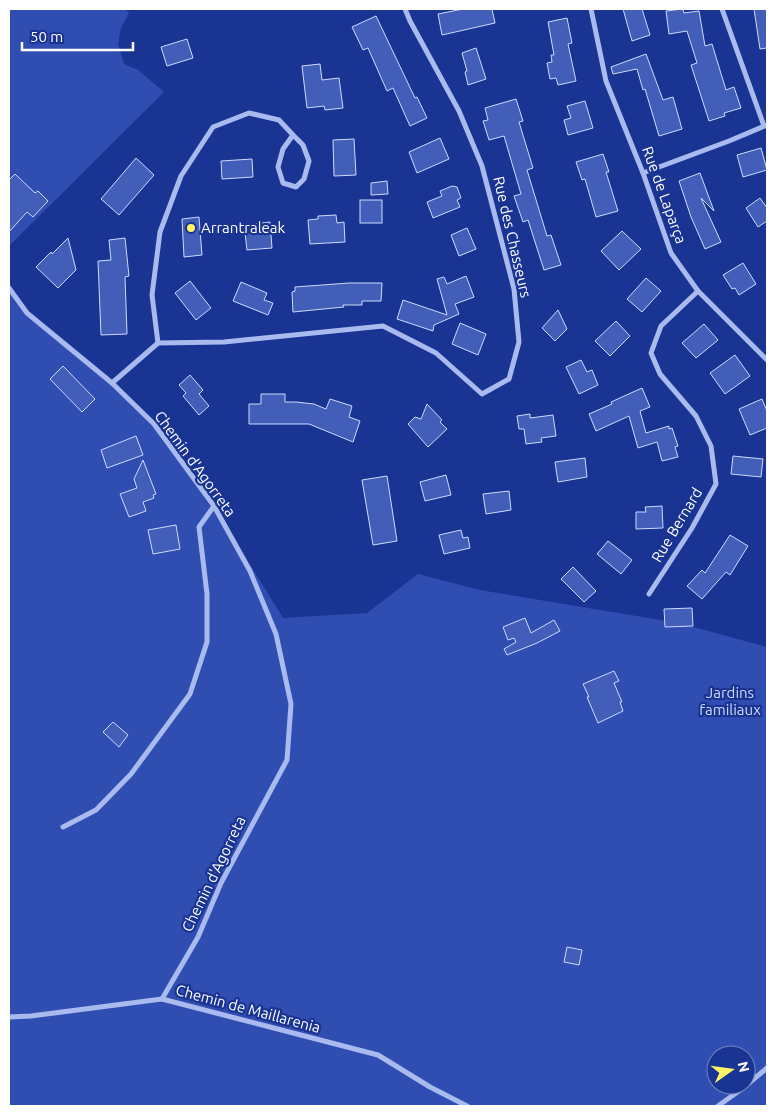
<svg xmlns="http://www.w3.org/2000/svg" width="776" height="1115" font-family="Ubuntu,sans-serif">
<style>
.green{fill:#304eb1;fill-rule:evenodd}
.building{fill:#425eb9;stroke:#cfdafb}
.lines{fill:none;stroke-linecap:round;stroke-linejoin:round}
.minor{stroke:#a9baef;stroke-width:5}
.poi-dot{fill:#fff467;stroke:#193492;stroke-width:2}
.labels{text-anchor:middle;stroke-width:4.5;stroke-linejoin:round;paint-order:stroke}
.street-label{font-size:15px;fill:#fff;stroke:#193492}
.poi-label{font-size:15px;fill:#fff;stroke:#193492;text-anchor:start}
.park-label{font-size:15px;fill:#cfdafb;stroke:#193492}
</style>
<rect width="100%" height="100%" fill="#193492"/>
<g class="green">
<path d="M 9,9 L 125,9 L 129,13 L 121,28 L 118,44 L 124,64 L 138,70 L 164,92 L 9,246 Z"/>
<path d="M 9,288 L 27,313 L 112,383 L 154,424 L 214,506 L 283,618 L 367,613 L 418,574 L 480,590 L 679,623 L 767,647 L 767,1106 L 9,1106 ZM 716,1055 L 746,1055 L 746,1085 L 716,1085 Z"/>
</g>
<g class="building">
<path d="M 463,9 L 492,9 L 495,23 L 442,35 L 438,14 Z"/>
<path d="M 623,9 L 642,9 L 650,35 L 632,41 Z"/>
<path d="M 683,9 L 684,13 L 699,11 L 705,46 L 712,44 L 726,90 L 734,87 L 741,108 L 724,113 L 725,116 L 709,121 L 691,65 L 697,63 L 687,31 L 669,34 L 666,11 Z"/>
<path d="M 754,9 L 767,9 L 767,48 L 760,49 Z"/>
<path d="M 376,16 L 415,98 L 417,97 L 427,118 L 410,126 L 393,88 L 387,91 L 368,48 L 363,50 L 352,27 Z"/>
<path d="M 567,18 L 572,43 L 568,44 L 576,81 L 558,85 L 556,78 L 550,79 L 547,63 L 552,62 L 551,55 L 554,55 L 548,22 Z"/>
<path d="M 187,39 L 193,58 L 167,66 L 161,47 Z"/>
<path d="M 476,48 L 486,79 L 468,85 L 465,72 L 467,71 L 462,53 Z"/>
<path d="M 646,54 L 663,100 L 673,97 L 682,129 L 659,136 L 645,89 L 643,90 L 637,69 L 613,74 L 611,67 Z"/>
<path d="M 320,64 L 322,80 L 339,78 L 343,108 L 325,110 L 324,106 L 307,108 L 302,66 Z"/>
<path d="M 516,99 L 523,121 L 519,122 L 533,168 L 527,170 L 547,236 L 551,235 L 561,265 L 544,270 L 528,220 L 523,222 L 514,196 L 521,194 L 504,136 L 489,140 L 483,121 L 488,120 L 485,108 Z"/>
<path d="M 585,101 L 593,128 L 568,135 L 564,120 L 571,118 L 567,106 Z"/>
<path d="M 440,138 L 449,159 L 417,173 L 409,152 Z"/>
<path d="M 354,139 L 356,175 L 334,176 L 333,140 Z"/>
<path d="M 761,148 L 767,170 L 743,177 L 737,155 Z"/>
<path d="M 603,154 L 609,172 L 606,172 L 618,211 L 596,217 L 585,179 L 582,180 L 576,162 Z"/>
<path d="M 136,158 L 154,175 L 119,215 L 101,199 Z"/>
<path d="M 252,159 L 253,177 L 222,179 L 221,161 Z"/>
<path d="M 700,173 L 714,211 L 701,198 L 721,242 L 705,249 L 691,217 L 679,181 Z"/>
<path d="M 15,174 L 35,193 L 38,191 L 48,201 L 33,217 L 27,212 L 9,232 L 9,180 Z"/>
<path d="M 387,181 L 388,194 L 371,195 L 371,183 Z"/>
<path d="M 452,186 L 457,187 L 461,198 L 457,200 L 460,207 L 433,218 L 427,202 L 442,196 L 440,191 Z"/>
<path d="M 760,198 L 767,208 L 767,221 L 758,227 L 746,208 Z"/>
<rect x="360" y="200" width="22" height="23"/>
<path d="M 336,215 L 337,223 L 344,222 L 345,242 L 310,244 L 308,220 L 318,219 L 318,216 Z"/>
<path d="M 199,217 L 202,255 L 184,257 L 182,219 Z"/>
<path d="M 270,222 L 272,248 L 247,250 L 244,225 Z"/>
<path d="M 467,228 L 476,249 L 459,256 L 451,235 Z"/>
<path d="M 622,231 L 641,249 L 619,270 L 601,251 Z"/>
<path d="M 68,238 L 76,270 L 58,288 L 36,267 L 51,252 L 52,254 Z"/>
<path d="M 125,238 L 129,276 L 125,277 L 127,334 L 101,335 L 98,261 L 111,260 L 109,240 Z"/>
<path d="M 743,263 L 756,284 L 739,295 L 735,288 L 732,289 L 723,275 Z"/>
<path d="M 466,276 L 474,297 L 455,304 L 459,314 L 434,325 L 433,331 L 397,319 L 403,300 L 447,315 L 437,279 L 444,277 L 447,284 Z"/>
<path d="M 646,278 L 661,291 L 642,312 L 627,299 Z"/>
<path d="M 190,281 L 211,308 L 196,320 L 175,293 Z"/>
<path d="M 241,282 L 267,293 L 264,300 L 273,303 L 268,315 L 233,301 Z"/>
<path d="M 349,283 L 382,283 L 381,301 L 362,301 L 362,305 L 343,305 L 344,307 L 293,312 L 292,292 L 295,291 L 295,287 Z"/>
<path d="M 558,310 L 567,329 L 555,341 L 542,328 Z"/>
<path d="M 616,321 L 630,336 L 610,356 L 595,341 Z"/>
<path d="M 460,323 L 486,334 L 478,355 L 452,344 Z"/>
<path d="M 704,324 L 718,340 L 696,358 L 682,343 Z"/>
<path d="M 735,355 L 750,376 L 725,394 L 710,373 Z"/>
<path d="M 581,360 L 587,372 L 592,370 L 598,385 L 579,394 L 566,367 Z"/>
<path d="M 63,366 L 95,399 L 82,412 L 50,379 Z"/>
<path d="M 190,375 L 203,390 L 199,394 L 209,406 L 199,415 L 183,396 L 186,393 L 179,385 Z"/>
<path d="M 642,388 L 650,407 L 640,411 L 646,433 L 669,426 L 669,429 L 672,428 L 678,446 L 675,447 L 678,457 L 662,461 L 657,442 L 638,448 L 629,416 L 596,431 L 589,414 L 612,404 L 611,402 Z"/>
<path d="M 261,394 L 285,394 L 285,402 L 296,402 L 314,404 L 326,409 L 330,399 L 352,406 L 349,417 L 360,421 L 353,442 L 309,424 L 249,424 L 249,404 L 261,404 Z"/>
<path d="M 762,399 L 767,411 L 767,428 L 750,435 L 739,409 Z"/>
<path d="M 427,404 L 442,420 L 440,422 L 447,429 L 428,447 L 408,424 L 415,417 L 421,419 Z"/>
<path d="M 530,414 L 530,418 L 553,415 L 556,436 L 541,438 L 542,442 L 526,444 L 524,429 L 519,429 L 517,416 Z"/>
<path d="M 136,436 L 143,455 L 107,468 L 101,450 Z"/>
<path d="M 733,456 L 763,459 L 761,477 L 731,474 Z"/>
<path d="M 585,458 L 587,477 L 558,482 L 555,462 Z"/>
<path d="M 143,460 L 156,494 L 153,495 L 154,498 L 143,502 L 146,511 L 129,517 L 120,494 L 137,488 L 134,479 Z"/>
<path d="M 446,475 L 451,495 L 425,501 L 420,482 Z"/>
<path d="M 387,476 L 397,541 L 373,545 L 362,480 Z"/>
<path d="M 509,491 L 511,510 L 486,514 L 483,494 Z"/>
<path d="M 662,506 L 663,528 L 636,529 L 636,512 L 646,512 L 645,507 Z"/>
<path d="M 176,525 L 180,549 L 153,554 L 148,530 Z"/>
<path d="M 461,530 L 463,538 L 468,537 L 470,548 L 444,554 L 439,535 Z"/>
<path d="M 730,535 L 748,546 L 730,575 L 726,572 L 702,599 L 687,586 L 702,570 L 705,573 Z"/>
<path d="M 608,541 L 632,560 L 621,574 L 597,554 Z"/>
<path d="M 573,567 L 596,591 L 584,602 L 561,579 Z"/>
<path d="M 692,608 L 693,626 L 665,627 L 664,609 Z"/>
<path d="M 525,618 L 531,633 L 554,620 L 560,631 L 537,643 L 507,655 L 504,649 L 516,642 L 514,638 L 508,640 L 503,627 Z"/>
<path d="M 614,671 L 619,681 L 614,683 L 622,702 L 620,702 L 623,711 L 598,723 L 587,697 L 589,697 L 583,684 Z"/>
<path d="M 113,722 L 128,735 L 119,747 L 103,732 Z"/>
<path d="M 567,947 L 582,950 L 579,965 L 564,962 Z"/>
</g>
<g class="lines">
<g class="minor">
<path d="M 591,9 L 606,81 L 643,173 L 671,253 L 698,291 L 767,360"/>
<path d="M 722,9 L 764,126"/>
<path d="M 643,173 L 729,141 L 767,125"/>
<path d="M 9,288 L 27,313 L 112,383 L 154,424 L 214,506 L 250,571 L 276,634 L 291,704 L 287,760 L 221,883 L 198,937 L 162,999"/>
<path d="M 158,343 L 152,295 L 160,232 L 181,176 L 213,127 L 249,113 L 279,120 L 293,135 L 283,149 L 278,167 L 283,183 L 296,187 L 304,179 L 309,161 L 303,145 L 293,135"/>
<path d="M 112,383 L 158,343 L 224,342 L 383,326 L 436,353 L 482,394 L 509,379 L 519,342 L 514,289 L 482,166 L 459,111 L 410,21 L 405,9"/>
<path d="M 649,594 L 692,528 L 716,484 L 711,446 L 696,416 L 660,374 L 651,353 L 661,326 L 698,291"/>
<path d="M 63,827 L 96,810 L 131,774 L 190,694 L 207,642 L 207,594 L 199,527 L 214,506"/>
<path d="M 9,1017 L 31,1016 L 162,999 L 378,1055 L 430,1087 L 467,1106"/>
<path d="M 718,1106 L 743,1088 L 767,1068"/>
</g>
</g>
<circle class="poi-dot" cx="191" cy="228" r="5"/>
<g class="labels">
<g class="street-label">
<text transform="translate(664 195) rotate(70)" y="5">Rue de Laparça</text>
<text transform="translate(512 237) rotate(77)" y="5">Rue des Chasseurs</text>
<text transform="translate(195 464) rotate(54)" y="5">Chemin d'Agorreta</text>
<text transform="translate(677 525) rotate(-59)" y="5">Rue Bernard</text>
<text transform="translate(214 874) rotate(-64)" y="5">Chemin d'Agorreta</text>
<text transform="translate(248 1009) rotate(15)" y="5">Chemin de Maillarenia</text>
</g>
<g class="poi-label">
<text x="201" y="233">Arrantraleak</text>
</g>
<g class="park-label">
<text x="730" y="698">Jardins<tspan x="730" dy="17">familiaux</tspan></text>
</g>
</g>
<rect width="776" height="1115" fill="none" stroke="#ffffff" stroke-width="20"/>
<g transform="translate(731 1070) rotate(76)"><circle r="24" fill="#193492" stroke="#7585be"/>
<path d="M0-4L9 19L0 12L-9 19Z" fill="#fff467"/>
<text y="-8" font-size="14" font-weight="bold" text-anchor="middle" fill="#ffffff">N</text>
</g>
<path d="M22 42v8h111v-8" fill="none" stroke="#ffffff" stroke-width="2.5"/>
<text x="30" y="42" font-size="15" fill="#ffffff" stroke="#193492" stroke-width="4" paint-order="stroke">50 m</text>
</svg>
